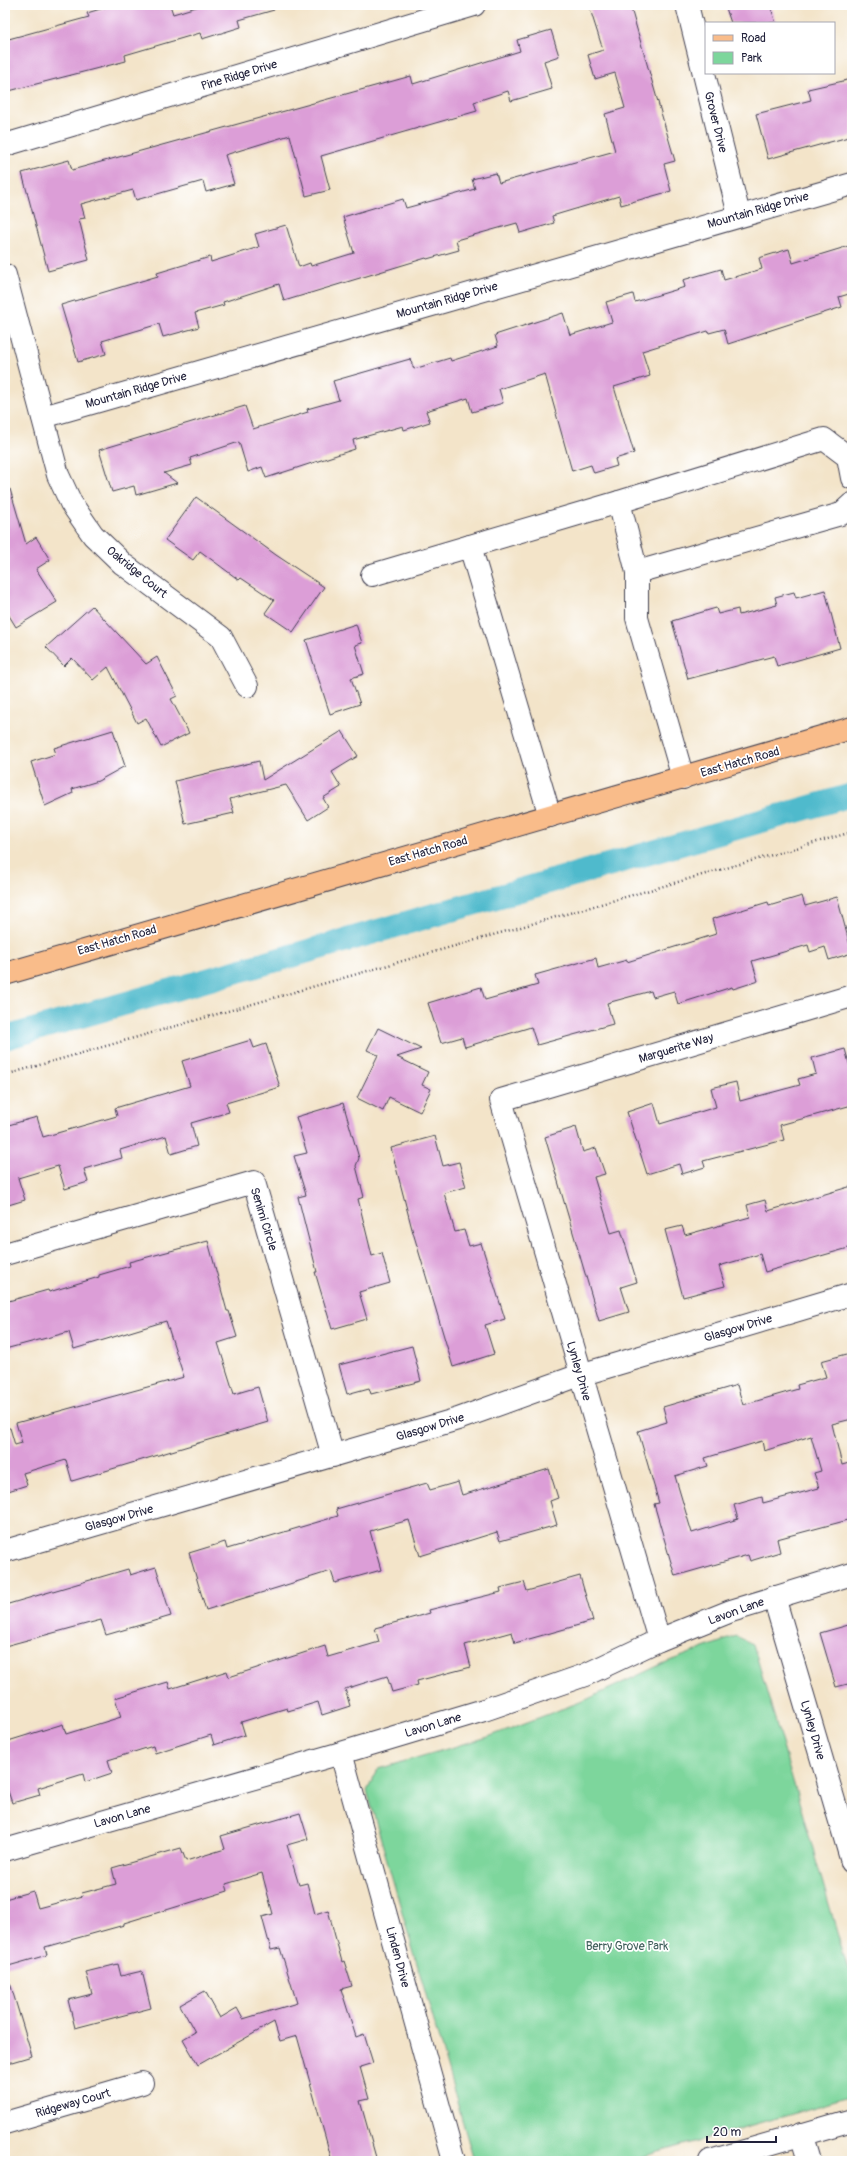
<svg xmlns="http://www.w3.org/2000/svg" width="857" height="2166" font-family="Pangolin,sans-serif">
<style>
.green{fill:#7dd69c;stroke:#507c6c}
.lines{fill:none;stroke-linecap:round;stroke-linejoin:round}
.canal{stroke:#50bacc;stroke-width:24}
.building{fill:#dc9ed7;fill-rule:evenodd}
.minor-casing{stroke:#413f50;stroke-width:24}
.major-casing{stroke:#413f50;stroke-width:24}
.path{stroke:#413f50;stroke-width:2.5;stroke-dasharray:1 3;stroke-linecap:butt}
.minor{stroke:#fff;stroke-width:22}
.major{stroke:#f9bc8a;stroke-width:22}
.labels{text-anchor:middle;stroke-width:3.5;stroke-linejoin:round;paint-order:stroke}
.street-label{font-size:12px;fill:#22223b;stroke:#fff}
.park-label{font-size:12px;fill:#42615d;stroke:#fff}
</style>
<rect width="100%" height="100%" fill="#fff"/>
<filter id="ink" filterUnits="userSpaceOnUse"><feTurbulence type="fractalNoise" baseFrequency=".025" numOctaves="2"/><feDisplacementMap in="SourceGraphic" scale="8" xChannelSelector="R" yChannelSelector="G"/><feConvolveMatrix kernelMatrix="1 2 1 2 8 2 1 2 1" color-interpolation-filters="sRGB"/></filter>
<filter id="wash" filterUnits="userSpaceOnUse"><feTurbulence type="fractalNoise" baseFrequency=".012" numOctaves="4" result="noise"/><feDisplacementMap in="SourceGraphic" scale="16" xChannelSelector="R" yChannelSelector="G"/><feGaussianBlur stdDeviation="0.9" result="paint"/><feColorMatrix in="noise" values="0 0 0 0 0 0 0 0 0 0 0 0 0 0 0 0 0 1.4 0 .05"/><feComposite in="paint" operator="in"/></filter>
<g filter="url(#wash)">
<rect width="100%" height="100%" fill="#f3e4c9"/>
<path class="green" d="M 736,1636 L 753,1644 L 852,1983 L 852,2096 L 628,2161 L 474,2161 L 367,1791 L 378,1769 L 488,1737 L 588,1699 L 664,1663 Z"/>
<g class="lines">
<path class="canal" d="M 5,1038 L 852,795"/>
</g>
<g id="blocks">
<g class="building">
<path d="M 114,5 L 170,5 L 173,14 L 203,5 L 273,5 L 274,10 L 239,20 L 241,27 L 202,39 L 200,33 L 125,55 L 126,61 L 5,92 L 5,40 L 89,17 L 87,13 Z"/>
<path d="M 603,5 L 630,5 L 675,161 L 664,164 L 671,191 L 621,205 L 619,196 L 552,216 L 554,223 L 520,233 L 517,223 L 456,240 L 459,250 L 427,259 L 426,258 L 284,301 L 279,284 L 223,302 L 224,305 L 195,313 L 199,327 L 163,337 L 159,324 L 102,341 L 106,354 L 78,362 L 61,305 L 158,276 L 157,273 L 210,257 L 211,262 L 259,247 L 255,234 L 286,225 L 299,267 L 310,263 L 311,266 L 354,253 L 343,217 L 403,199 L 406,208 L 475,189 L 472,179 L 496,173 L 499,183 L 615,151 L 605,114 L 625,108 L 615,73 L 595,79 L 588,55 L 603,50 L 590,9 Z"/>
<path d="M 725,5 L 770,5 L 776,23 L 731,23 Z"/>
<path d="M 551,30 L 559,56 L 544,61 L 552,89 L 511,101 L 508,91 L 474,102 L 477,111 L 321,156 L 330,190 L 306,196 L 290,135 L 225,155 L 234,184 L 206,192 L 203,181 L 136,200 L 133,190 L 81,204 L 85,218 L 79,219 L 89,260 L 48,271 L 22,173 L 69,160 L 72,170 L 411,76 L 413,84 L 520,51 L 517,40 Z"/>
<path d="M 852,79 L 852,136 L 768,159 L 756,114 L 811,100 L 808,89 Z"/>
<path d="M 852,245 L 852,293 L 839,297 L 842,307 L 728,344 L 724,329 L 709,333 L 708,331 L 642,351 L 650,376 L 614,387 L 634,453 L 615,459 L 617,466 L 594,473 L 591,465 L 572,471 L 545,374 L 499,389 L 503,403 L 472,412 L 468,398 L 426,411 L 430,422 L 404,430 L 403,426 L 353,440 L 355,449 L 266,478 L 262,467 L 248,472 L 239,442 L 190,458 L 192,465 L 164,473 L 177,483 L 136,495 L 134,486 L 112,492 L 99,450 L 245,406 L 253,429 L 308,412 L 307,409 L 339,400 L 333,381 L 410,359 L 414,369 L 450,358 L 451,361 L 498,346 L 495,335 L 563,313 L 570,335 L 612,322 L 606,302 L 633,294 L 635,302 L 685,287 L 683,280 L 721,269 L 724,280 L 762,269 L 759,258 L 789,249 L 793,263 Z"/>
<path d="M 10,489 L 26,544 L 36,537 L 50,560 L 36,569 L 57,602 L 16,627 L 5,609 L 5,490 Z"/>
<path d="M 196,497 L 276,555 L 324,587 L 293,632 L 265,613 L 274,600 L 241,578 L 239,580 L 200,551 L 193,560 L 165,540 Z"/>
<path d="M 825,590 L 840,648 L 777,666 L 774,656 L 688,679 L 672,621 L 716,608 L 718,614 L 738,609 L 739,615 L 777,605 L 775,597 L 794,592 L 796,598 Z"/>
<path d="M 92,606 L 146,664 L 157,657 L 177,696 L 171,699 L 189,733 L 161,747 L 146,718 L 137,723 L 108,667 L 93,680 L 72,658 L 64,666 L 46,647 Z"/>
<path d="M 356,624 L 362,643 L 355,645 L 364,674 L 351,678 L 360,704 L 330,714 L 306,640 Z"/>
<path d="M 113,730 L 125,766 L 98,781 L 72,789 L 73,793 L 45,806 L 31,762 L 56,754 L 54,748 Z"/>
<path d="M 342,731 L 358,756 L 332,772 L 341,787 L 323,798 L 328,807 L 308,820 L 286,785 L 230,799 L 234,813 L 185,824 L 175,781 L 259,761 L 263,780 Z"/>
<path d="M 802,896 L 805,906 L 837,897 L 852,953 L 829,960 L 825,947 L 810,952 L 808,945 L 752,961 L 758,981 L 733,989 L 732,987 L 678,1004 L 674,991 L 653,997 L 651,991 L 607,1003 L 613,1024 L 537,1045 L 531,1027 L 465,1047 L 462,1037 L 441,1043 L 428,1003 L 481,987 L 485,1000 L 538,985 L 535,975 L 596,958 L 598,968 L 627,960 L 627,962 L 716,934 L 712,919 L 768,902 L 769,906 Z"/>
<path d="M 378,1028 L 421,1049 L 397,1057 L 428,1072 L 422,1085 L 431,1089 L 420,1112 L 389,1097 L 383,1111 L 357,1098 L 378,1055 L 367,1050 Z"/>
<path d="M 251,1040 L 254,1048 L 266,1044 L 280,1087 L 226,1103 L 229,1112 L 191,1123 L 197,1146 L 171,1154 L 166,1136 L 120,1150 L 122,1158 L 84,1169 L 88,1182 L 65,1189 L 58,1166 L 18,1178 L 25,1200 L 5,1206 L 5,1126 L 37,1117 L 43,1137 L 117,1116 L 115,1108 L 190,1086 L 182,1061 Z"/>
<path d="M 845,1049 L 852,1074 L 852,1105 L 780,1125 L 784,1140 L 703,1161 L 705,1167 L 682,1174 L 679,1164 L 647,1174 L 627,1112 L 654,1103 L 660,1124 L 716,1107 L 711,1088 L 736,1082 L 740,1101 L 800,1085 L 798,1079 L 816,1074 L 812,1058 Z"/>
<path d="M 343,1103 L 359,1158 L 356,1166 L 364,1197 L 358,1199 L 372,1256 L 382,1253 L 390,1283 L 359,1292 L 367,1319 L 332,1329 L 315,1272 L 317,1272 L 298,1197 L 306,1195 L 294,1156 L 307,1153 L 296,1117 Z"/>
<path d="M 576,1127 L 583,1152 L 596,1148 L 605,1174 L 594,1177 L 611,1233 L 621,1230 L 637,1282 L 621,1287 L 629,1312 L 599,1321 L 545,1137 Z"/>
<path d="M 435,1136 L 443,1166 L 459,1162 L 466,1187 L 444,1193 L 455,1232 L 464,1230 L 469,1246 L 481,1243 L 505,1319 L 485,1325 L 494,1354 L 453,1367 L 412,1229 L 391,1148 Z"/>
<path d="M 852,1186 L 852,1247 L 765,1272 L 760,1254 L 719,1266 L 725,1286 L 683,1297 L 665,1230 L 682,1226 L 685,1235 L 750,1217 L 747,1205 L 765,1200 L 768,1211 Z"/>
<path d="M 208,1241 L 227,1311 L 229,1311 L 237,1337 L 218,1343 L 234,1394 L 258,1387 L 268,1422 L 72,1481 L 66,1460 L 23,1473 L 27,1485 L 5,1492 L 5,1428 L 10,1428 L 15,1445 L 22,1443 L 16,1423 L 184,1377 L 166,1321 L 74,1349 L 69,1332 L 5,1349 L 5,1302 L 48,1290 L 49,1292 L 99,1277 L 99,1275 L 130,1266 L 129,1262 Z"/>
<path d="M 412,1346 L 421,1381 L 371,1394 L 369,1388 L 347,1394 L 339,1365 Z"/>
<path d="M 847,1354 L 852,1371 L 852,1419 L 832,1424 L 842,1465 L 849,1463 L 852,1474 L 852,1519 L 777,1539 L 780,1552 L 750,1561 L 748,1555 L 675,1576 L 654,1504 L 659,1503 L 638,1431 L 667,1422 L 663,1407 L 737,1385 L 743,1405 L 798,1389 L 797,1385 L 826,1377 L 821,1361 ZM 811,1436 L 821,1471 L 814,1473 L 819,1488 L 763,1503 L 762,1497 L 734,1505 L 738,1519 L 692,1533 L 675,1476 L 708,1466 L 705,1458 L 762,1441 L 764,1451 Z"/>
<path d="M 549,1469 L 558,1498 L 550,1501 L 557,1525 L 500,1541 L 497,1532 L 420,1556 L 409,1520 L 370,1531 L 381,1570 L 335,1583 L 331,1571 L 206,1610 L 189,1553 L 225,1542 L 227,1549 L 338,1516 L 336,1509 L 427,1483 L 430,1490 L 458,1482 L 462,1495 Z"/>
<path d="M 156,1567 L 171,1616 L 106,1635 L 101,1620 L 5,1646 L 5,1605 L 128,1569 L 130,1575 Z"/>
<path d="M 580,1576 L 593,1621 L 515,1643 L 512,1632 L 465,1645 L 471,1667 L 417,1681 L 418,1685 L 392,1692 L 387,1676 L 345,1689 L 350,1706 L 322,1715 L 318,1702 L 288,1711 L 287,1708 L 241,1722 L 245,1735 L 214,1745 L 211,1735 L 155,1753 L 153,1746 L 108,1760 L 112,1773 L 85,1782 L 83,1774 L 38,1788 L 40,1795 L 12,1803 L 8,1791 L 5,1792 L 5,1742 L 63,1724 L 66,1734 L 121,1717 L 115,1698 L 168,1682 L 170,1689 L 227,1671 L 229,1677 L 325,1646 L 328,1657 L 379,1642 L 375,1628 L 430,1613 L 429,1610 L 501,1592 L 500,1588 L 524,1582 L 527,1591 Z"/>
<path d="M 852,1624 L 852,1683 L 836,1687 L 820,1633 Z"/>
<path d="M 300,1813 L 308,1839 L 287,1845 L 299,1885 L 307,1883 L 315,1914 L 328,1910 L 342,1962 L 344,1961 L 352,1986 L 341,1989 L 356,2037 L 364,2034 L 373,2063 L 360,2067 L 369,2099 L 360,2101 L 377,2161 L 332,2161 L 297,2036 L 280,2041 L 274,2022 L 198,2065 L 183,2039 L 195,2032 L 180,2005 L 205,1991 L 220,2018 L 237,2008 L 243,2019 L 297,2003 L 280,1948 L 271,1950 L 262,1917 L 273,1914 L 262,1873 L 226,1884 L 228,1891 L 124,1923 L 124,1925 L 45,1947 L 47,1955 L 5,1967 L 5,1899 L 33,1891 L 38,1908 L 83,1896 L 82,1893 L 116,1884 L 112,1868 L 181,1848 L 186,1861 L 225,1849 L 221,1836 Z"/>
<path d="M 118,1964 L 121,1976 L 142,1971 L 151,2008 L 75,2028 L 68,2000 L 92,1994 L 86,1972 Z"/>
<path d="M 5,1983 L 10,1983 L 32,2056 L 5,2064 Z"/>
</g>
</g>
</g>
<g filter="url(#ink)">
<use href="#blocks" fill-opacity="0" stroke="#413f50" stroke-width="1"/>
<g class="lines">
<defs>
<g id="minor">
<path d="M 687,5 L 739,215"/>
<path d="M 5,145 L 474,5"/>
<path d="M 5,275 L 58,475 L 71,503 L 93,535 L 123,564 L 221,637 L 247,686"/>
<path d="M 43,417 L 852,184"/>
<path d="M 470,546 L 550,816"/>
<path d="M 637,572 L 841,514 L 852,504"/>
<path d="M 372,575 L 619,502"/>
<path d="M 683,778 L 637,618 L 637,572 L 619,502 L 824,439 L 848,457 L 852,478"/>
<path d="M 5,1254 L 254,1182 L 333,1456"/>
<path d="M 5,1551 L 458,1419 L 580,1375 L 852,1294"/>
<path d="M 774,1597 L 852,1862"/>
<path d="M 659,1640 L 501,1100 L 852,996"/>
<path d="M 341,1753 L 454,2161"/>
<path d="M 5,1850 L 341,1753 L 484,1710 L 585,1675 L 659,1640 L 731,1611 L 852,1574"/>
<path d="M 5,2123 L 142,2083"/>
<path d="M 801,2134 L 809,2161"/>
<path d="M 710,2161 L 852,2120"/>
</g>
<path id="major" d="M 5,974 L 852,728"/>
</defs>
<use href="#minor" class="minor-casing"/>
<use href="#major" class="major-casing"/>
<path class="path" d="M 5,1075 L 852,832"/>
<use href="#minor" class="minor"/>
<use href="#major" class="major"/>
</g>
</g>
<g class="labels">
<g class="street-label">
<text transform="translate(239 75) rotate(-17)" y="4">Pine Ridge Drive</text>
<text transform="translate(716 122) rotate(76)" y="4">Grover Drive</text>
<text transform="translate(758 210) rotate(-16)" y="4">Mountain Ridge Drive</text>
<text transform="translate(447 300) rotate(-16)" y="4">Mountain Ridge Drive</text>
<text transform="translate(136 390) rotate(-16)" y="4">Mountain Ridge Drive</text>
<text transform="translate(137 572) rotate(39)" y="4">Oakridge Court</text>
<text transform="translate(740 762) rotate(-16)" y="4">East Hatch Road</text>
<text transform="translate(428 851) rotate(-16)" y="4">East Hatch Road</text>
<text transform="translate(117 940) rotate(-16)" y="4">East Hatch Road</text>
<text transform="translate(676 1048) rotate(-17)" y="4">Marguerite Way</text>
<text transform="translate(264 1219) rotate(73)" y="4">Senimi Circle</text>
<text transform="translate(738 1328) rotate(-17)" y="4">Glasgow Drive</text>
<text transform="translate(579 1371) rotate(74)" y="4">Lynley Drive</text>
<text transform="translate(430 1427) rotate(-17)" y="4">Glasgow Drive</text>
<text transform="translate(119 1518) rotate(-16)" y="4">Glasgow Drive</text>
<text transform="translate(736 1611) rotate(-20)" y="4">Lavon Lane</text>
<text transform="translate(433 1725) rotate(-17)" y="4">Lavon Lane</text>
<text transform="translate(813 1730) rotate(74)" y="4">Lynley Drive</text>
<text transform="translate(122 1816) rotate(-16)" y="4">Lavon Lane</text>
<text transform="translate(398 1957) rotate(75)" y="4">Linden Drive</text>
<text transform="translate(73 2103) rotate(-16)" y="4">Ridgeway Court</text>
</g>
<g class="park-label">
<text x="627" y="1950">Berry Grove Park</text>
</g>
</g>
<rect width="857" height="2166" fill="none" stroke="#fff" stroke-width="20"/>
<rect x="705" y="22" width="130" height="52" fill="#ffffff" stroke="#a7a7b1"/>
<rect x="713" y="35" width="20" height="6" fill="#f9bc8a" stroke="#a7a7b1"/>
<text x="741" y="42" font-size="12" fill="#22223b">Road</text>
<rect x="713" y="52" width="20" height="12" fill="#7dd69c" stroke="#a7a7b1"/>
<text x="741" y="62" font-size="12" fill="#22223b">Park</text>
<path d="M707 2136v6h69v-6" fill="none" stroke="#22223b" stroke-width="2"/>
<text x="713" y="2136" font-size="12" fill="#22223b" stroke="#ffffff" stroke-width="3" paint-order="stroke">20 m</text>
</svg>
